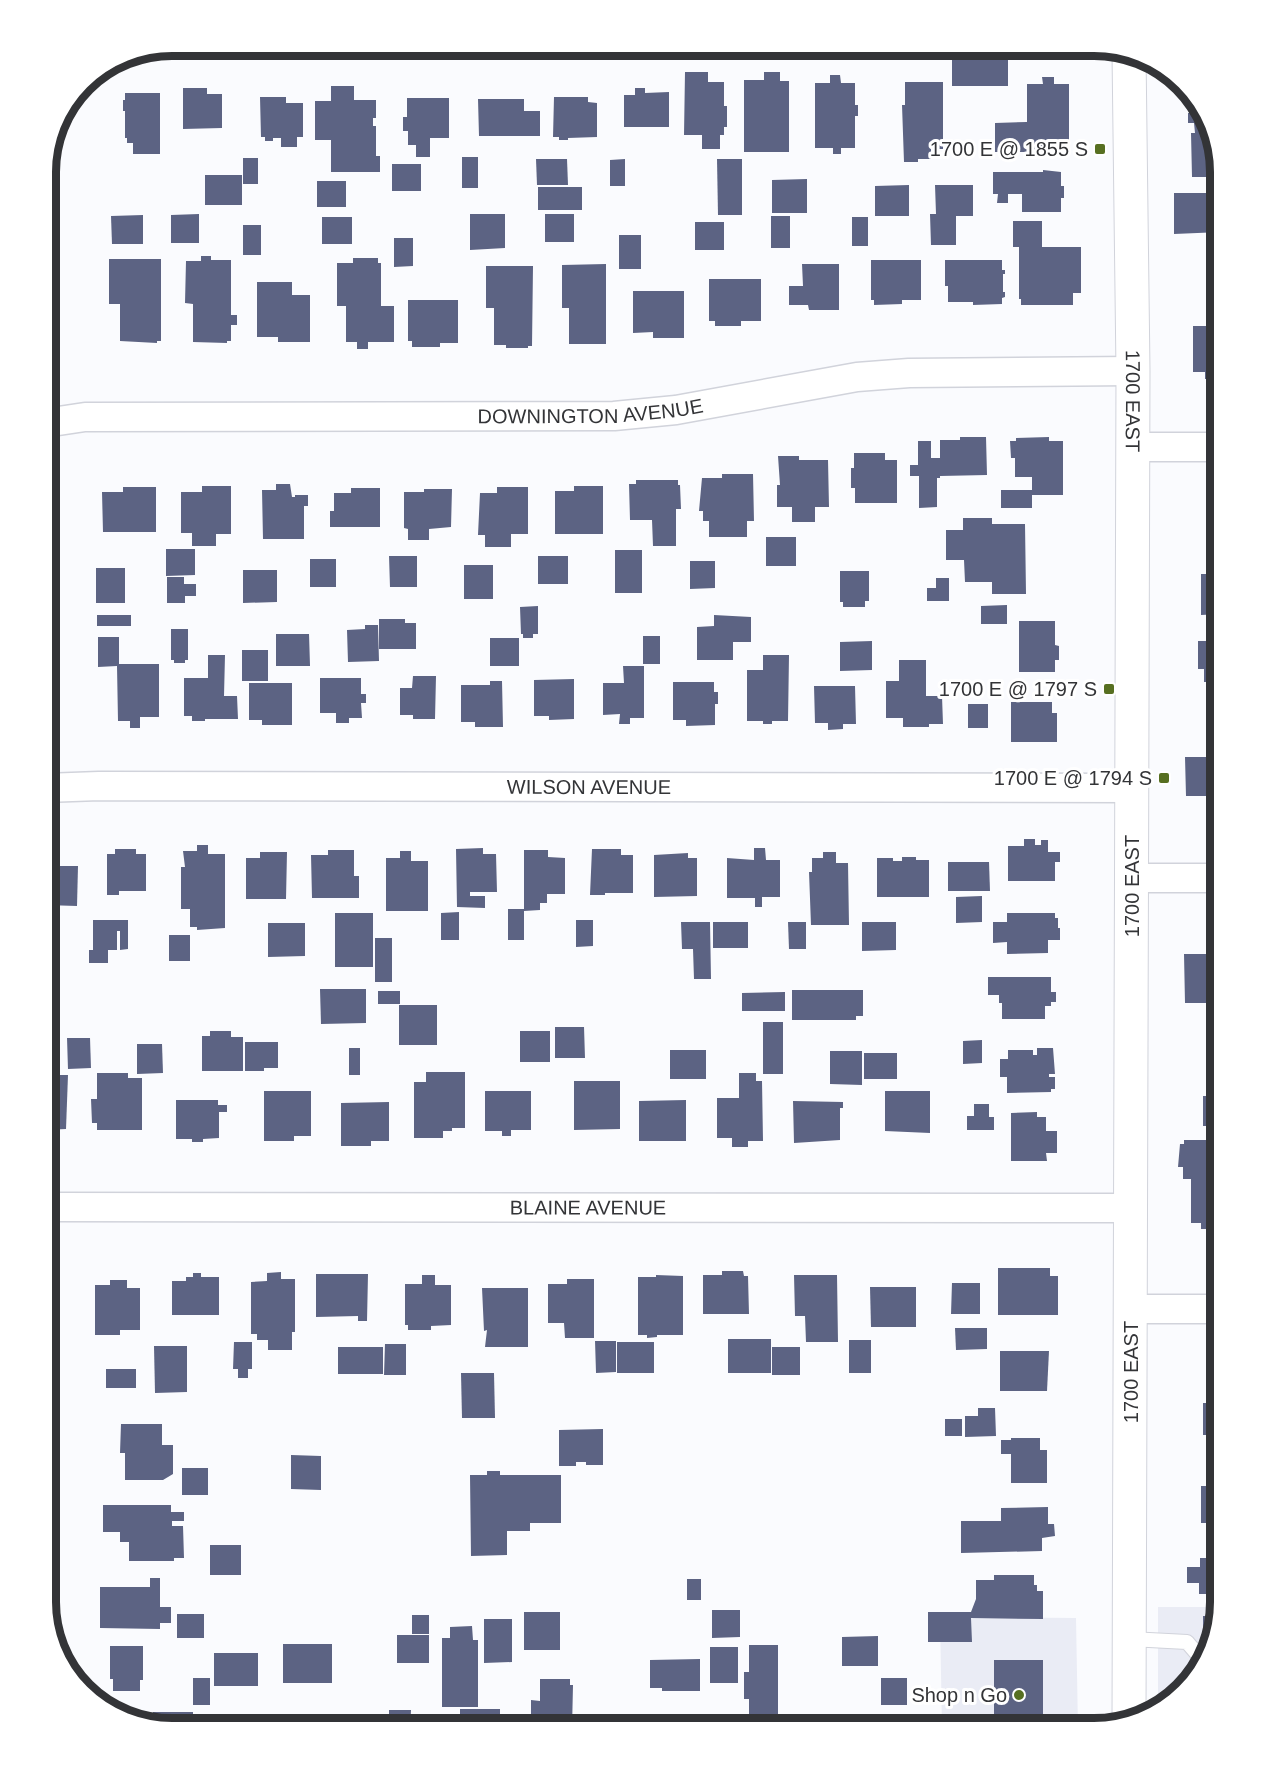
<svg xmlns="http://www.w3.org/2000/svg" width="1266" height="1774" font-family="Arial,sans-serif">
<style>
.built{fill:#eaecf5}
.building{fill:#5c6383}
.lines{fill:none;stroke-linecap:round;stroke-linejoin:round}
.service-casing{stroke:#d1d3db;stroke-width:16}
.minor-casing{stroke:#d1d3db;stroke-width:31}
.tertiary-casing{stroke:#d1d3db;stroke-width:35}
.service{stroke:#fff;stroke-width:14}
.minor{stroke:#fff;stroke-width:28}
.tertiary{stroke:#fff;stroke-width:33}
.poi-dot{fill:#576f21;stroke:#fff;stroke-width:2}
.labels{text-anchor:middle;stroke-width:6;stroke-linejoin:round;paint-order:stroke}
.poi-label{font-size:20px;fill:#333437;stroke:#fff;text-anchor:end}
.street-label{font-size:20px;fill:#333437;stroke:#fff}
.rim{fill:none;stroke:#333437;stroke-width:8}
</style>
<rect width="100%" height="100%" fill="#fafbfe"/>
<g class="built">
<path d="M 1158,1607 L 1220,1607 L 1204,1666 L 1158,1712 Z"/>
<path d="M 940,1617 L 1076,1618 L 1078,1729 L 942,1729 Z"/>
</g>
<g class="building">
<rect x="952" y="60" width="56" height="26"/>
<path d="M 685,72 L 708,72 L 708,82 L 724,82 L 724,106 L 727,106 L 727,127 L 724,127 L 724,135 L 720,135 L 720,149 L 702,149 L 702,135 L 684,135 Z"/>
<path d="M 764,72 L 780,72 L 780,81 L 789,81 L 789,152 L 744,152 L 744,80 L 764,80 Z"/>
<path d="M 830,75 L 840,75 L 841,83 L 855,83 L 855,105 L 858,105 L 858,116 L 855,116 L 855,148 L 841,148 L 841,154 L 833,154 L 833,148 L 815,148 L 815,83 L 830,83 Z"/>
<path d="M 1042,77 L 1054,77 L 1054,84 L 1069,84 L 1069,150 L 1050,150 L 1050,152 L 995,152 L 995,123 L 1027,122 L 1027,84 L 1043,84 Z"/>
<path d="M 905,82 L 943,82 L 943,149 L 931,149 L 931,159 L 918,159 L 918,162 L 904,162 L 902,105 L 905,105 Z"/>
<path d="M 331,86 L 354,86 L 354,100 L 376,100 L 376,118 L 373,118 L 373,126 L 376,126 L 376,156 L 380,156 L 380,172 L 331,172 L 331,140 L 315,140 L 315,101 L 331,101 Z"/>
<path d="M 183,88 L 207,88 L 207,94 L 222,94 L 222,128 L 183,129 Z"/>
<path d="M 635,88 L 645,88 L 645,93 L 669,92 L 669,127 L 624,127 L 624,95 L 635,95 Z"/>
<path d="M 125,93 L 160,93 L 160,154 L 133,154 L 133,143 L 127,143 L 127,138 L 125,138 L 125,111 L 123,111 L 123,100 L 125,100 Z"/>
<path d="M 1193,96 L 1204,108 L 1219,165 L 1220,177 L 1192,177 L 1191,133 L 1195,133 L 1194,123 L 1188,123 L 1188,113 L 1193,113 Z"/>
<path d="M 260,97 L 286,97 L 286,103 L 303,103 L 303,137 L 297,137 L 297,147 L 281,147 L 281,138 L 273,138 L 273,141 L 265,141 L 265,137 L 261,137 Z"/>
<path d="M 554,97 L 588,97 L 588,102 L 597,103 L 597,137 L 568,138 L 568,140 L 559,140 L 559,137 L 553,137 Z"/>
<path d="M 407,98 L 449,98 L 449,138 L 430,138 L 430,157 L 416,157 L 416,145 L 408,145 L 408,131 L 403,131 L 403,117 L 407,117 Z"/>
<path d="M 478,99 L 524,99 L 524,111 L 540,111 L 540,136 L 479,136 Z"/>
<rect x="462" y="157" width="16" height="31"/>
<rect x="243" y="158" width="15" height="26"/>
<path d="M 536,159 L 567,159 L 568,185 L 537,185 Z"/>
<path d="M 625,159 L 625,186 L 610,186 L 610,160 Z"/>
<path d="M 717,159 L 742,159 L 742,215 L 718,215 Z"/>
<rect x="392" y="164" width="29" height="27"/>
<path d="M 1043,170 L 1061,172 L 1061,186 L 1064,186 L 1064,198 L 1061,198 L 1061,212 L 1022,212 L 1022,194 L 1008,194 L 1008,203 L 997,203 L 998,194 L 993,194 L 993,172 L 1043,172 Z"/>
<rect x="205" y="175" width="37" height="30"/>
<path d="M 807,179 L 807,213 L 772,213 L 772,180 Z"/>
<rect x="317" y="181" width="29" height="26"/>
<path d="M 909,185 L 909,216 L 875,216 L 875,186 Z"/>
<path d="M 935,185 L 973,185 L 973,216 L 956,216 L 956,245 L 931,245 L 930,214 L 936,214 Z"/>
<rect x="538" y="187" width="44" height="23"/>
<path d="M 1174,193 L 1215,193 L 1215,201 L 1221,201 L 1221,232 L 1174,234 Z"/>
<path d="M 199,214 L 199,243 L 171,243 L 171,215 Z"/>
<path d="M 470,214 L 505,214 L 505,248 L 470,250 Z"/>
<rect x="545" y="214" width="29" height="28"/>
<path d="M 143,215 L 143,244 L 112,244 L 111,216 Z"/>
<rect x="771" y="216" width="19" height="32"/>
<rect x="322" y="217" width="30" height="27"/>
<rect x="852" y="217" width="16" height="29"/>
<path d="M 1013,221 L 1042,221 L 1042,247 L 1081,247 L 1081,293 L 1073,293 L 1073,305 L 1021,305 L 1021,299 L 1019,299 L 1019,247 L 1013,247 Z"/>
<rect x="695" y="222" width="29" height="28"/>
<rect x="243" y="225" width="18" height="30"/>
<rect x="619" y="235" width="22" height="34"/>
<rect x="1207" y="236" width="14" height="36"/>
<path d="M 394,238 L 413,238 L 413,266 L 394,267 Z"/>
<path d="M 201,256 L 211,256 L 211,260 L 231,260 L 231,315 L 237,315 L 237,325 L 231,325 L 231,341 L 227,341 L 227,343 L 193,342 L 193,304 L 185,303 L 186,261 L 201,261 Z"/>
<path d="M 353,258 L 378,258 L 378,263 L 381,263 L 381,306 L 394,306 L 394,342 L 368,342 L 368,349 L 357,349 L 357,342 L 346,342 L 346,306 L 337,306 L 337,263 L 353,263 Z"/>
<path d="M 109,259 L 161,259 L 161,341 L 157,341 L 157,343 L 120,341 L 120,304 L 109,304 Z"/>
<path d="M 871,260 L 921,260 L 921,300 L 902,300 L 902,304 L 874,305 L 874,300 L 871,300 Z"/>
<path d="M 945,260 L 1002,260 L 1002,270 L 1005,270 L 1005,274 L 1003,274 L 1003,292 L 1005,292 L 1005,297 L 1002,298 L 1002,304 L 973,305 L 973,302 L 948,302 L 948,286 L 945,286 Z"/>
<path d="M 606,264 L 606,344 L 569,344 L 569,308 L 562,308 L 562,265 Z"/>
<path d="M 802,264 L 839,264 L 839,310 L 809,310 L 808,305 L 789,305 L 789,286 L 803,286 Z"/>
<path d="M 486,266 L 533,266 L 532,346 L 528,346 L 528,348 L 506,348 L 506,345 L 494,345 L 494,308 L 486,308 Z"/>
<path d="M 709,279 L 761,279 L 761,321 L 741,321 L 741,326 L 715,326 L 715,321 L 709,321 Z"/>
<path d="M 257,282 L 292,282 L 292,295 L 310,295 L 310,342 L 278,342 L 278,337 L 257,337 Z"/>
<path d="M 633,291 L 684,291 L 684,338 L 653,338 L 653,332 L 633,333 Z"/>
<path d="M 408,300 L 458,300 L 458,343 L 440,343 L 440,347 L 412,347 L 412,341 L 408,341 Z"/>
<path d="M 1193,326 L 1221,326 L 1221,370 L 1219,370 L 1219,379 L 1205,379 L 1205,372 L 1193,372 Z"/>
<path d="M 960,437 L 986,437 L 987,475 L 940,476 L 940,478 L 937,478 L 937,507 L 919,508 L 919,476 L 910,476 L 910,465 L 918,465 L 918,441 L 931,441 L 931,458 L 940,458 L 940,440 L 960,440 Z"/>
<path d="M 1049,437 L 1049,441 L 1063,441 L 1063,495 L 1032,495 L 1032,508 L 1001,508 L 1001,490 L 1032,490 L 1032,477 L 1015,477 L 1015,458 L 1011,458 L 1010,441 L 1016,441 L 1016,438 Z"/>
<path d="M 854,453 L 885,453 L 885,460 L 897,460 L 897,503 L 855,503 L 855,488 L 851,488 L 851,468 L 854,468 Z"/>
<path d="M 778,456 L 799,456 L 799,460 L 828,460 L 829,507 L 815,507 L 815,522 L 792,522 L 792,507 L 777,507 L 777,485 L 780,485 Z"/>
<path d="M 722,474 L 753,474 L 754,521 L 747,521 L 747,537 L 709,537 L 709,521 L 703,521 L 703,511 L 699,511 L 702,478 L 722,478 Z"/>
<path d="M 636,480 L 678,480 L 678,485 L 680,485 L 681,509 L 676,509 L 676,546 L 653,546 L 652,520 L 630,520 L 629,484 L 636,484 Z"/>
<path d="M 276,484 L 290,484 L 292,497 L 295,497 L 295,495 L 308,495 L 308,506 L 304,506 L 304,539 L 263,539 L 262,490 L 276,490 Z"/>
<path d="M 202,486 L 231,486 L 231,534 L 216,534 L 216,546 L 192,546 L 192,533 L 181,533 L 181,492 L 202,492 Z"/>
<path d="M 574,486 L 603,486 L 603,534 L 555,534 L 555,491 L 574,491 Z"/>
<path d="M 123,487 L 156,487 L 156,532 L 103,532 L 102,492 L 123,492 Z"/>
<path d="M 497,487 L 528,487 L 528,534 L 511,534 L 511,547 L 485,547 L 485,535 L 478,535 L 480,493 L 497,493 Z"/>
<path d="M 351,488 L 380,488 L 380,527 L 330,527 L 330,511 L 334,511 L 334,493 L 351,493 Z"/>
<path d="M 424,489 L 452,489 L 451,527 L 429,529 L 429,540 L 408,540 L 408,529 L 404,528 L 404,492 L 424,492 Z"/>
<path d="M 963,518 L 992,518 L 992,524 L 1025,524 L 1026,594 L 992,594 L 992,582 L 965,582 L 964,560 L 946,560 L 946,530 L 963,530 Z"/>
<rect x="766" y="537" width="30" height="29"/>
<path d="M 166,549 L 195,549 L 195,575 L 166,576 Z"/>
<rect x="615" y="550" width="27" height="43"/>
<path d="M 389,556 L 417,556 L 417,587 L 390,587 Z"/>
<rect x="538" y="556" width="30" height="28"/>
<rect x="310" y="559" width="26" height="28"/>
<path d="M 690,561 L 715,561 L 715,588 L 690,589 Z"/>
<rect x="464" y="565" width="29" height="34"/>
<rect x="96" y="568" width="29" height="35"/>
<path d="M 243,570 L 277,570 L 277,602 L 243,603 Z"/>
<path d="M 840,571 L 869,571 L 869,601 L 865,601 L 865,607 L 843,607 L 843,602 L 840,602 Z"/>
<path d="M 1201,574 L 1221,574 L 1221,614 L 1201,615 Z"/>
<path d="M 167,577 L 184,577 L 184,584 L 196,584 L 196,596 L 185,596 L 185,603 L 167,603 Z"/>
<path d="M 936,578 L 949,578 L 949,601 L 927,601 L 927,588 L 936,588 Z"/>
<path d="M 1007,605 L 1007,624 L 981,624 L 981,606 Z"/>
<path d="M 538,606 L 538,634 L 533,634 L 533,638 L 523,638 L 523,634 L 521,634 L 520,607 Z"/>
<rect x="97" y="615" width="34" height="11"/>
<path d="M 714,615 L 751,617 L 751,642 L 733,642 L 733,660 L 697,660 L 697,627 L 714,626 Z"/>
<path d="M 379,619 L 405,619 L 405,623 L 416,623 L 416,649 L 379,649 Z"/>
<path d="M 1019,621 L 1055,621 L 1055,645 L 1059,646 L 1059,660 L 1055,660 L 1055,672 L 1019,672 Z"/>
<path d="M 365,625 L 378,625 L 379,661 L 348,662 L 347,630 L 365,629 Z"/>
<path d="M 171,629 L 188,629 L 188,660 L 185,660 L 185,663 L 174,663 L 174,660 L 171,660 Z"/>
<path d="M 276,634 L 309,634 L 310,666 L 276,666 Z"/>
<rect x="643" y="636" width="17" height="28"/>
<path d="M 98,637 L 119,637 L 119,664 L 159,664 L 159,717 L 140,717 L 140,728 L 130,728 L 130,721 L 118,721 L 117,666 L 98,667 Z"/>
<rect x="490" y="638" width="29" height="28"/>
<path d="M 872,641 L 872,670 L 840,671 L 840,642 Z"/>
<path d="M 1198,641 L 1221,641 L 1221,682 L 1204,682 L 1204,669 L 1198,669 Z"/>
<rect x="242" y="650" width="26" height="31"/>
<path d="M 208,655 L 225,655 L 224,696 L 237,696 L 238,719 L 205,719 L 205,721 L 192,721 L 192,716 L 184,716 L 184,678 L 208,678 Z"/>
<path d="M 763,655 L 789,655 L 788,721 L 772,721 L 772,724 L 763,724 L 763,721 L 747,721 L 747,670 L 763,670 Z"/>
<path d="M 899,660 L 926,660 L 926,696 L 942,696 L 943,724 L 929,724 L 929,727 L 903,727 L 903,718 L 886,718 L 886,681 L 899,681 Z"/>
<path d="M 623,666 L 644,666 L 644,718 L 630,718 L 630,724 L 619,724 L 620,714 L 603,715 L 603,683 L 624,683 Z"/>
<path d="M 413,676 L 436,676 L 435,719 L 413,719 L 413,715 L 400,715 L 400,688 L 412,688 Z"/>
<path d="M 320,678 L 361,678 L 361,694 L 366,694 L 366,703 L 361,703 L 362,718 L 349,718 L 349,723 L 336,723 L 336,713 L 320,713 Z"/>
<path d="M 574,679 L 574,719 L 549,720 L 549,716 L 534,716 L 534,680 Z"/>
<path d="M 490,681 L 502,681 L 503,727 L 475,727 L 475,722 L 461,722 L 461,685 L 490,685 Z"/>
<path d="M 673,682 L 714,682 L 714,692 L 718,692 L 718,704 L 715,704 L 715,725 L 686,726 L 686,720 L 673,720 Z"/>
<path d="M 249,683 L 292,683 L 292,725 L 262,725 L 262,720 L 249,720 Z"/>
<path d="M 814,686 L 855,686 L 856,724 L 843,724 L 843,729 L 828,730 L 828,723 L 815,723 Z"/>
<path d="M 1011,702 L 1052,702 L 1052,713 L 1057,713 L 1057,742 L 1011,742 Z"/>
<rect x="968" y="704" width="20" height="24"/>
<rect x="1211" y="706" width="10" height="31"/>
<path d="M 1185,757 L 1221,757 L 1221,807 L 1212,807 L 1212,800 L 1206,800 L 1206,796 L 1186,796 Z"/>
<path d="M 1024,839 L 1035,839 L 1035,845 L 1041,845 L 1041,840 L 1048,840 L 1048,852 L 1060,852 L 1060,862 L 1055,862 L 1055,881 L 1008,881 L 1008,846 L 1024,846 Z"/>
<path d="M 197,845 L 208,845 L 208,854 L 225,854 L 225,928 L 197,930 L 197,927 L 190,927 L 190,909 L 181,909 L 181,867 L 185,867 L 183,851 L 197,851 Z"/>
<path d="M 483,848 L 483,854 L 496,854 L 497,892 L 470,892 L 470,896 L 485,896 L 485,908 L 457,907 L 456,849 Z"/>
<path d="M 754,848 L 765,848 L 766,860 L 780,860 L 780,897 L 762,897 L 762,907 L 755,907 L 755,898 L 727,898 L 727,858 L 754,860 Z"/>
<path d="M 115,849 L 136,849 L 136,854 L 146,854 L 146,891 L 119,891 L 119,895 L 107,895 L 107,854 L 115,854 Z"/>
<path d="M 592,849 L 621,849 L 621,855 L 633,855 L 633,893 L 605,893 L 605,895 L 590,895 Z"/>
<path d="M 328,850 L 354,850 L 354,876 L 359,876 L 359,898 L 312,898 L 311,855 L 328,855 Z"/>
<path d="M 524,850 L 548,850 L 548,857 L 565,858 L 565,894 L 547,894 L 547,903 L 540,903 L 540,910 L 524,911 Z"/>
<path d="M 400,851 L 411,851 L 411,861 L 428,861 L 428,911 L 386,911 L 386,858 L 400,858 Z"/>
<path d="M 260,852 L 287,852 L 286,899 L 246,899 L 246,858 L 260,858 Z"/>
<path d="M 823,852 L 836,852 L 836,863 L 848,863 L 849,925 L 811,925 L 809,872 L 812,872 L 812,858 L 823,858 Z"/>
<path d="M 688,853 L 688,858 L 697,858 L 697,896 L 654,897 L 654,855 Z"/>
<path d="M 902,857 L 916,857 L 916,860 L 929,860 L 929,897 L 877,897 L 877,858 L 893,858 L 893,861 L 902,861 Z"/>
<path d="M 948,862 L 989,862 L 990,891 L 948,891 Z"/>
<path d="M 45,866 L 78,866 L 77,906 L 45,905 Z"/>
<path d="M 982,896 L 982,922 L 956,923 L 956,897 Z"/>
<rect x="508" y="909" width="16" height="31"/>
<path d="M 459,912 L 459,940 L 441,940 L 441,913 Z"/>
<rect x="335" y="913" width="38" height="54"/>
<path d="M 1007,913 L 1055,913 L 1055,918 L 1058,918 L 1058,928 L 1060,928 L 1060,940 L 1048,940 L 1048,953 L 1007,954 L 1007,942 L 993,943 L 993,922 L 1007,922 Z"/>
<path d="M 93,920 L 128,920 L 128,949 L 120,950 L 120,931 L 117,931 L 117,950 L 108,950 L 108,963 L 89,963 L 89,950 L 93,950 Z"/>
<path d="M 576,920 L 593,920 L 593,946 L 576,947 Z"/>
<path d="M 681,922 L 710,922 L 711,979 L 694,979 L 693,949 L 682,949 Z"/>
<rect x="713" y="922" width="35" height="26"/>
<path d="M 788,922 L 806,922 L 806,949 L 789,949 Z"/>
<path d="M 862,922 L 896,922 L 896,950 L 862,951 Z"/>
<path d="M 268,923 L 305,923 L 305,956 L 268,957 Z"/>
<rect x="169" y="935" width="21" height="26"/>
<rect x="375" y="938" width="17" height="44"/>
<path d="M 1184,954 L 1221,954 L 1221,992 L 1211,992 L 1212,1003 L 1185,1003 Z"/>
<path d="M 988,977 L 1051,977 L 1051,992 L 1056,992 L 1056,1002 L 1051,1002 L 1051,1006 L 1045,1006 L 1045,1019 L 1002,1019 L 1002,1003 L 999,1003 L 999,995 L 988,995 Z"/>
<path d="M 320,989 L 366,989 L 366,1023 L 321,1024 Z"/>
<path d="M 792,990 L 863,990 L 863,1016 L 856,1016 L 856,1020 L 792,1020 Z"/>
<rect x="378" y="991" width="22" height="13"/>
<path d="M 785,992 L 785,1011 L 742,1011 L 742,993 Z"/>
<rect x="399" y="1005" width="38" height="40"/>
<rect x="763" y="1022" width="20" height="52"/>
<path d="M 555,1027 L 584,1027 L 585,1058 L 555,1058 Z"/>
<path d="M 210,1031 L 231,1031 L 231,1037 L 243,1037 L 243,1071 L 202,1071 L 202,1036 L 210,1036 Z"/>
<rect x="520" y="1031" width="30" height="31"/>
<path d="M 67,1038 L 90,1038 L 91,1068 L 68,1069 Z"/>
<path d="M 982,1040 L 982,1063 L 963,1064 L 963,1041 Z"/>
<path d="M 245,1042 L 278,1042 L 278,1068 L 264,1068 L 264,1071 L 245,1071 Z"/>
<path d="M 137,1044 L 162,1044 L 163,1073 L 137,1074 Z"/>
<rect x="349" y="1048" width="11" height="27"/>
<path d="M 1037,1048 L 1053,1048 L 1055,1074 L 1049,1074 L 1049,1077 L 1055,1077 L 1055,1089 L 1051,1089 L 1051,1092 L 1007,1093 L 1007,1077 L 1000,1077 L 1000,1059 L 1008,1059 L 1008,1050 L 1033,1050 L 1033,1055 L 1037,1055 Z"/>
<rect x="670" y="1050" width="36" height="29"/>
<path d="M 830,1051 L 862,1051 L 862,1085 L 830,1084 Z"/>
<rect x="864" y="1053" width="33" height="26"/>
<rect x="1207" y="1056" width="14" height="21"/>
<path d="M 426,1072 L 465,1072 L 465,1128 L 452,1128 L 452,1131 L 443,1131 L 443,1138 L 414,1138 L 414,1082 L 426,1082 Z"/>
<path d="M 97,1073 L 128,1073 L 128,1078 L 142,1078 L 142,1130 L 97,1130 L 97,1123 L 92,1123 L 91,1099 L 97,1099 Z"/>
<path d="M 739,1073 L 756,1073 L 756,1081 L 762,1081 L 763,1141 L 748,1141 L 748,1147 L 732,1147 L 732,1138 L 717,1138 L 717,1098 L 739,1098 Z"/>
<path d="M 46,1075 L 68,1075 L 66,1129 L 45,1130 Z"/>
<path d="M 574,1081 L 620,1081 L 620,1129 L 574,1130 Z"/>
<path d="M 1218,1085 L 1221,1085 L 1221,1126 L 1203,1126 L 1203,1096 L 1218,1096 Z"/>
<path d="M 264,1091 L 311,1091 L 311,1136 L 294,1136 L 294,1141 L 264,1141 Z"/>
<path d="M 485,1091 L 531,1091 L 531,1130 L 511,1130 L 511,1136 L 502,1136 L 502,1131 L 485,1131 Z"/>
<path d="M 885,1091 L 930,1091 L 930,1133 L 885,1131 Z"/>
<path d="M 176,1100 L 218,1100 L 218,1105 L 227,1105 L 227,1112 L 219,1112 L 219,1138 L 203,1139 L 203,1142 L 192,1142 L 192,1139 L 176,1139 Z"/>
<path d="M 686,1100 L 686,1141 L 639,1141 L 639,1101 Z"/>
<path d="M 793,1101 L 843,1102 L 843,1108 L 840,1108 L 840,1140 L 794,1143 Z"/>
<path d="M 389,1102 L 389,1141 L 371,1141 L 371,1146 L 341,1146 L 341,1103 Z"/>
<path d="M 974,1104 L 989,1104 L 989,1117 L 994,1117 L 994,1130 L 967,1130 L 967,1116 L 974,1116 Z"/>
<path d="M 1037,1112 L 1037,1117 L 1046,1117 L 1046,1131 L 1057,1131 L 1057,1153 L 1046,1153 L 1047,1161 L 1011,1161 L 1011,1113 Z"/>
<path d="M 1184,1140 L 1221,1140 L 1221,1225 L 1212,1225 L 1212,1229 L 1201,1229 L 1201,1223 L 1191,1223 L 1191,1179 L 1183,1179 L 1183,1167 L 1178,1167 L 1180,1144 L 1184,1144 Z"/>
<path d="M 998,1268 L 1050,1268 L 1050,1276 L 1058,1276 L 1058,1315 L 998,1315 Z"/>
<path d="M 722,1271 L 743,1271 L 744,1276 L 748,1276 L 749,1314 L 703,1314 L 703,1275 L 722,1275 Z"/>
<path d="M 281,1272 L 281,1279 L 295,1279 L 295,1332 L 292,1332 L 292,1350 L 268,1350 L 268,1340 L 257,1340 L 257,1334 L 251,1334 L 251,1282 L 267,1281 L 267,1273 Z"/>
<path d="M 193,1273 L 201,1273 L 201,1277 L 219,1277 L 219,1315 L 172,1315 L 172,1281 L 186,1281 L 186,1277 L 193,1277 Z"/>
<path d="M 316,1274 L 368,1274 L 367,1321 L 358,1321 L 358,1316 L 316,1317 Z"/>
<path d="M 422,1275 L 435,1275 L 435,1285 L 451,1285 L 451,1325 L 431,1326 L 431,1330 L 408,1330 L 408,1325 L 405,1325 L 405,1284 L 422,1284 Z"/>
<path d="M 656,1275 L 683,1276 L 683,1335 L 657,1335 L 657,1337 L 647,1338 L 647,1335 L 638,1335 L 638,1277 L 656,1277 Z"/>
<path d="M 794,1275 L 837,1275 L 838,1342 L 806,1342 L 805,1316 L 795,1316 Z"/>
<path d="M 567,1279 L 594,1279 L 594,1338 L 565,1338 L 564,1323 L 548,1323 L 548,1284 L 567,1284 Z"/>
<path d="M 110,1280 L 127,1280 L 127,1288 L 140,1288 L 140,1330 L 120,1330 L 120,1335 L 95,1335 L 95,1285 L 110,1285 Z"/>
<path d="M 952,1283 L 980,1283 L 980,1314 L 951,1314 Z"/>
<path d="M 870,1287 L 916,1287 L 916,1327 L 871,1327 Z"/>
<path d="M 482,1288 L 528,1288 L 528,1347 L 485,1347 L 487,1330 L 484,1331 Z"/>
<path d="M 955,1328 L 987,1328 L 987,1349 L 956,1350 Z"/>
<rect x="728" y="1339" width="43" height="34"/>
<rect x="849" y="1340" width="22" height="33"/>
<path d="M 595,1341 L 616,1341 L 616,1372 L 596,1373 Z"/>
<path d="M 234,1342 L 252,1342 L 252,1369 L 248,1369 L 248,1378 L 238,1378 L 238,1369 L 233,1369 Z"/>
<rect x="617" y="1342" width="37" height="31"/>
<path d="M 385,1344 L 406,1344 L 406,1375 L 384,1375 Z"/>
<path d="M 154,1346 L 187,1346 L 187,1392 L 155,1393 Z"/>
<rect x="338" y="1347" width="45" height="27"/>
<rect x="772" y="1347" width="28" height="28"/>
<path d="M 1000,1351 L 1049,1351 L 1047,1391 L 1000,1391 Z"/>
<rect x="106" y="1369" width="30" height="19"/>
<path d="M 461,1373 L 494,1373 L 495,1418 L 462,1418 Z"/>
<path d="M 1206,1388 L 1221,1388 L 1221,1435 L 1203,1435 L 1203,1403 L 1206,1403 Z"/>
<path d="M 978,1408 L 995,1408 L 996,1436 L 965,1437 L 965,1416 L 978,1416 Z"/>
<rect x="945" y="1419" width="17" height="17"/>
<path d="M 121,1424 L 162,1424 L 162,1445 L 173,1445 L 173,1474 L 163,1480 L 125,1480 L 125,1453 L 120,1453 Z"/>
<path d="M 603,1429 L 603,1465 L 586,1465 L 586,1462 L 576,1462 L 576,1466 L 559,1466 L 559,1430 Z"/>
<path d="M 1011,1438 L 1040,1438 L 1040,1450 L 1047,1450 L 1047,1483 L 1011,1483 L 1011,1454 L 1001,1454 L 1001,1440 L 1011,1440 Z"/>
<path d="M 291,1455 L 321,1456 L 321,1490 L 291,1489 Z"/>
<rect x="182" y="1468" width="26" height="27"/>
<path d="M 487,1471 L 500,1471 L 500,1475 L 561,1475 L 561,1523 L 530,1523 L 530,1531 L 507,1531 L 507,1555 L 471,1556 L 470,1475 L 487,1475 Z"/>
<rect x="1201" y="1486" width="20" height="37"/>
<path d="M 103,1505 L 171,1505 L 171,1512 L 184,1512 L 184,1521 L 172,1521 L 172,1526 L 183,1526 L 184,1558 L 174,1558 L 174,1561 L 129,1561 L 129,1542 L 120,1542 L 120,1532 L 103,1532 Z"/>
<path d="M 1048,1507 L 1048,1524 L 1054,1524 L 1055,1536 L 1042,1538 L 1042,1551 L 961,1553 L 961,1521 L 1001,1521 L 1001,1508 Z"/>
<rect x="210" y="1545" width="31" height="30"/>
<path d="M 1200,1558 L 1221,1558 L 1221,1594 L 1199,1594 L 1199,1583 L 1187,1583 L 1187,1567 L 1200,1567 Z"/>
<path d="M 994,1575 L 1034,1575 L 1034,1585 L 1037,1585 L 1037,1591 L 1043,1591 L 1043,1619 L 971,1618 L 972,1642 L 928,1642 L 928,1612 L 971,1612 L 976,1599 L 976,1580 L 994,1580 Z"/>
<path d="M 150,1578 L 160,1578 L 160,1607 L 171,1607 L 171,1623 L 160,1623 L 160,1629 L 100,1628 L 100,1587 L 150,1587 Z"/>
<rect x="687" y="1579" width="14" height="21"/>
<path d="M 1214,1606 L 1220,1606 L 1206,1658 L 1203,1658 L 1203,1616 L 1214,1616 Z"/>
<path d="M 712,1610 L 740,1610 L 740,1637 L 712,1638 Z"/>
<rect x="524" y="1612" width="36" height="38"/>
<rect x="177" y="1614" width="27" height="24"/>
<rect x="412" y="1615" width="17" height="19"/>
<path d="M 484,1619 L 512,1619 L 512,1662 L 484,1663 Z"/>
<path d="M 472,1626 L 473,1640 L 478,1640 L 478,1707 L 442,1707 L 442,1638 L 450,1638 L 450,1627 Z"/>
<rect x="397" y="1635" width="32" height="28"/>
<path d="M 878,1636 L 878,1666 L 842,1666 L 842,1637 Z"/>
<rect x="283" y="1644" width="49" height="39"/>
<path d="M 749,1645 L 778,1645 L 778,1729 L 749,1729 L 749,1699 L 744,1699 L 744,1672 L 749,1672 Z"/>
<path d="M 110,1646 L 143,1646 L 143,1680 L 140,1680 L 140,1691 L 113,1691 L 113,1679 L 110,1679 Z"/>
<rect x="710" y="1647" width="28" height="36"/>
<rect x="214" y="1653" width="44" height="33"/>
<path d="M 700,1659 L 700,1691 L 662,1691 L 662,1688 L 650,1688 L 650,1660 Z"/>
<rect x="994" y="1660" width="49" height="69"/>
<rect x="193" y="1678" width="17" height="27"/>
<rect x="881" y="1678" width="26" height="27"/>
<path d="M 540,1679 L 570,1679 L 570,1685 L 573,1685 L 572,1729 L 531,1729 L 531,1700 L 540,1701 Z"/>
<path d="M 103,1708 L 122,1708 L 122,1716 L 108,1712 Z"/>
<path d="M 460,1709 L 500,1709 L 500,1728 L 447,1729 L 447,1720 L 460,1720 Z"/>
<path d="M 389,1710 L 411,1710 L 410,1729 L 361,1729 L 361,1721 L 389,1721 Z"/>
<path d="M 153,1712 L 193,1712 L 193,1729 L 163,1729 L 153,1726 Z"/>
<path d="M 301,1714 L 319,1714 L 319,1722 L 339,1722 L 339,1729 L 298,1729 Z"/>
<path d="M 665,1715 L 685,1715 L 685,1729 L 625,1729 L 625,1722 L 630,1722 L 630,1717 L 651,1716 L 651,1721 L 665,1721 Z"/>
<path d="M 861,1717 L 861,1729 L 801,1729 L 801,1718 Z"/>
<rect x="228" y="1721" width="42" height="8"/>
</g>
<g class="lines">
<defs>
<path id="service" d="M 1130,1639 L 1187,1642 L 1205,1663"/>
<g id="minor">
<path id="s1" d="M 45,423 L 85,417 L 614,416 L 676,410 L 857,377 L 909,373 L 1133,371"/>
<path d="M 1133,447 L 1221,447"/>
<path id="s2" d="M 45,788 L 99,786 L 1133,788"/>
<path d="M 1132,878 L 1221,878"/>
<path id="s3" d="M 45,1207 L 1131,1208"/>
<path d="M 1131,1309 L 1221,1309"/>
</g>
<g id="tertiary">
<path id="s4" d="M 1129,53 L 1133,371 L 1129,1720"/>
</g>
</defs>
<use href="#service" class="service-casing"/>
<use href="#minor" class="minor-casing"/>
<use href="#tertiary" class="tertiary-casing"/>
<use href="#service" class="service"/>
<use href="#minor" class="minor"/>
<use href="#tertiary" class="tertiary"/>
</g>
<g class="poi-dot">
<rect x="1094" y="143" width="12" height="12" rx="3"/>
<rect x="1103" y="683" width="12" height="12" rx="3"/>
<rect x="1158" y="772" width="12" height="12" rx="3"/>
<circle cx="1019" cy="1695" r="6"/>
</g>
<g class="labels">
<g class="poi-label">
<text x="1088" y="156">1700 E @ 1855 S</text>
<text x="1097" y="696">1700 E @ 1797 S</text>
<text x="1152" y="785">1700 E @ 1794 S</text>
<text x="1007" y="1702">Shop n Go</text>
</g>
<g class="street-label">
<text dy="7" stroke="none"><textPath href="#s4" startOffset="348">1700 EAST</textPath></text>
<text dy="7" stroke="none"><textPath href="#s1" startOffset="546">DOWNINGTON AVENUE</textPath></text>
<text dy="7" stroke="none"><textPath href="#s2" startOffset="544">WILSON AVENUE</textPath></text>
<text transform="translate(1132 886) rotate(-90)" y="7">1700 EAST</text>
<text dy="7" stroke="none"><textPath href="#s3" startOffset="543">BLAINE AVENUE</textPath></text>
<text transform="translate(1131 1372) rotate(-90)" y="7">1700 EAST</text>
</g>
</g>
<path d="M0 0H1266V1774H0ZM172 56H1094A116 116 0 0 1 1210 172V1602A116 116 0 0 1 1094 1718H172A116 116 0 0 1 56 1602V172A116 116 0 0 1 172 56Z" fill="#fff" fill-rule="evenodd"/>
<path class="rim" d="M172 56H1094A116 116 0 0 1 1210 172V1602A116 116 0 0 1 1094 1718H172A116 116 0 0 1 56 1602V172A116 116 0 0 1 172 56Z"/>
</svg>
